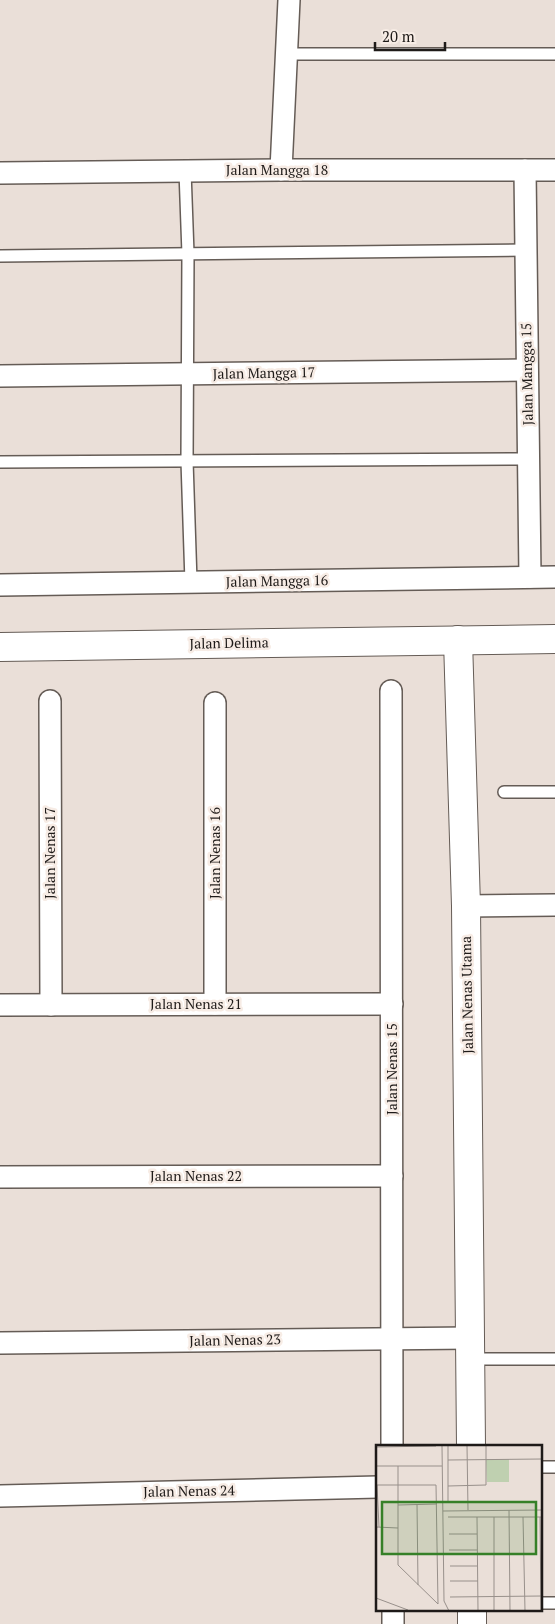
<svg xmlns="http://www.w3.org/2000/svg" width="555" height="1624" font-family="'PT Serif',serif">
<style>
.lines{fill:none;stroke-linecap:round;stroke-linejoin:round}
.lane-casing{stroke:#655c56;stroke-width:14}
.street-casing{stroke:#655c56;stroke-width:24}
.secondary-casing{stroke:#655c56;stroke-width:30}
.lane{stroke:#fff;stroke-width:11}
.street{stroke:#fff;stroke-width:21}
.secondary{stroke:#fff;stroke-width:28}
.labels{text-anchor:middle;stroke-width:5;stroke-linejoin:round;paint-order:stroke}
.street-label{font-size:14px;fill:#1e1a18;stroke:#f7ece5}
.inset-road{fill:none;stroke:#98908b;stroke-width:1}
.view{fill:#368028;fill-opacity:0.15;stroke:#368028;stroke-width:2.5}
.inset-edge{fill:none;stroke:#1e1a18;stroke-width:2.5}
</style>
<rect width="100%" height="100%" fill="#eadfd8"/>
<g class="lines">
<defs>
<g id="lane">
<path d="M 287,54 L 555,54"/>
<path d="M 185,171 L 188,254 L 187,461 L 191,582"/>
<path d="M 0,256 L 526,250"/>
<path d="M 0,462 L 529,459"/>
<path d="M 504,792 L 555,792"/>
<path d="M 470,1359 L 555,1359"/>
<path d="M 541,1467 L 555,1467"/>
<path d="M 541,1603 L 555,1603"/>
</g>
<g id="street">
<path d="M 281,170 L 289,0"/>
<path d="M 525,170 L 530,577"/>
<path d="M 0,173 L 281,170 L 555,170"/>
<path d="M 0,376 L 527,370"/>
<path d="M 0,585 L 555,577"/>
<path d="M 391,691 L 392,1446"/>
<path d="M 50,701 L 51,1005"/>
<path d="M 215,703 L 215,1004"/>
<path d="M 466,906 L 555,905"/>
<path d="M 0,1005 L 392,1004"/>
<path d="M 0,1177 L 392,1176"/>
<path d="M 0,1343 L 470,1338"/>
<path d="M 0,1496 L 378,1487"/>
<path d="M 393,1610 L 393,1624"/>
</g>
<g id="secondary">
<path d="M 458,640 L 466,906 L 471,1446"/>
<path d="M 0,647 L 555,639"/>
<path d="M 472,1610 L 472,1624"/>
</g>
</defs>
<use href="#lane" class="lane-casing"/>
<use href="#street" class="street-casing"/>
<use href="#secondary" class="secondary-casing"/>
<use href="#lane" class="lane"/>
<use href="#street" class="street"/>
<use href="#secondary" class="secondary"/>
</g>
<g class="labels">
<g class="street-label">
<text x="277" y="175">Jalan Mangga 18</text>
<text transform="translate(264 373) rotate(-1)" y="5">Jalan Mangga 17</text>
<text transform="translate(527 374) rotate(-91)" y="5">Jalan Mangga 15</text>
<text transform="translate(277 581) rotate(-1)" y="5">Jalan Mangga 16</text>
<text transform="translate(229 643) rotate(-1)" y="5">Jalan Delima</text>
<text transform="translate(50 853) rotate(-90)" y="5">Jalan Nenas 17</text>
<text transform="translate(215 853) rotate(-90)" y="5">Jalan Nenas 16</text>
<text transform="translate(467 995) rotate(-91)" y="5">Jalan Nenas Utama</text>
<text x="196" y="1009">Jalan Nenas 21</text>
<text transform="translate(392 1069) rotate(-90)" y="5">Jalan Nenas 15</text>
<text x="196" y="1181">Jalan Nenas 22</text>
<text transform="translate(235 1340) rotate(-1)" y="5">Jalan Nenas 23</text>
<text transform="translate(189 1491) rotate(-1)" y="5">Jalan Nenas 24</text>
</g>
</g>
<g transform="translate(376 1445)">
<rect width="166" height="166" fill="#eadfd8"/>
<path d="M 110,14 L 133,14 L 133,37 L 111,37 Z" fill="#bfd0b0"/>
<path class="inset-road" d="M 66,1 L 68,156 L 73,166M 72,1 L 72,57M 91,1 L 92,65M 0,2 L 60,1M 72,15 L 166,14M 0,21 L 66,21M 22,21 L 22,120 L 62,159M 0,40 L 60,40 L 62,159M 1,40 L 3,82M 72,41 L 110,40 L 110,1M 41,59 L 42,140M 22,60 L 61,59M 133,65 L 134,166M 67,66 L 166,65M 72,72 L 166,72M 101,72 L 102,166M 118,72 L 118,166M 147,72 L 149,166M 164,72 L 165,166M 0,82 L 22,83M 73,89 L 101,89M 73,105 L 101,105M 74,121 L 101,121M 74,136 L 102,136M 74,152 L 166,151M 0,153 L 32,165"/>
<path class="view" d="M 6,57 L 160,57 L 160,109 L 6,109 Z"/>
<rect width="166" height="166" class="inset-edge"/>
</g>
<path d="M375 42v8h70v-8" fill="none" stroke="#1e1a18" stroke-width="2.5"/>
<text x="382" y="42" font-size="15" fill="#1e1a18" stroke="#f7ece5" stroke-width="4" paint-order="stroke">20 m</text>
</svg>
